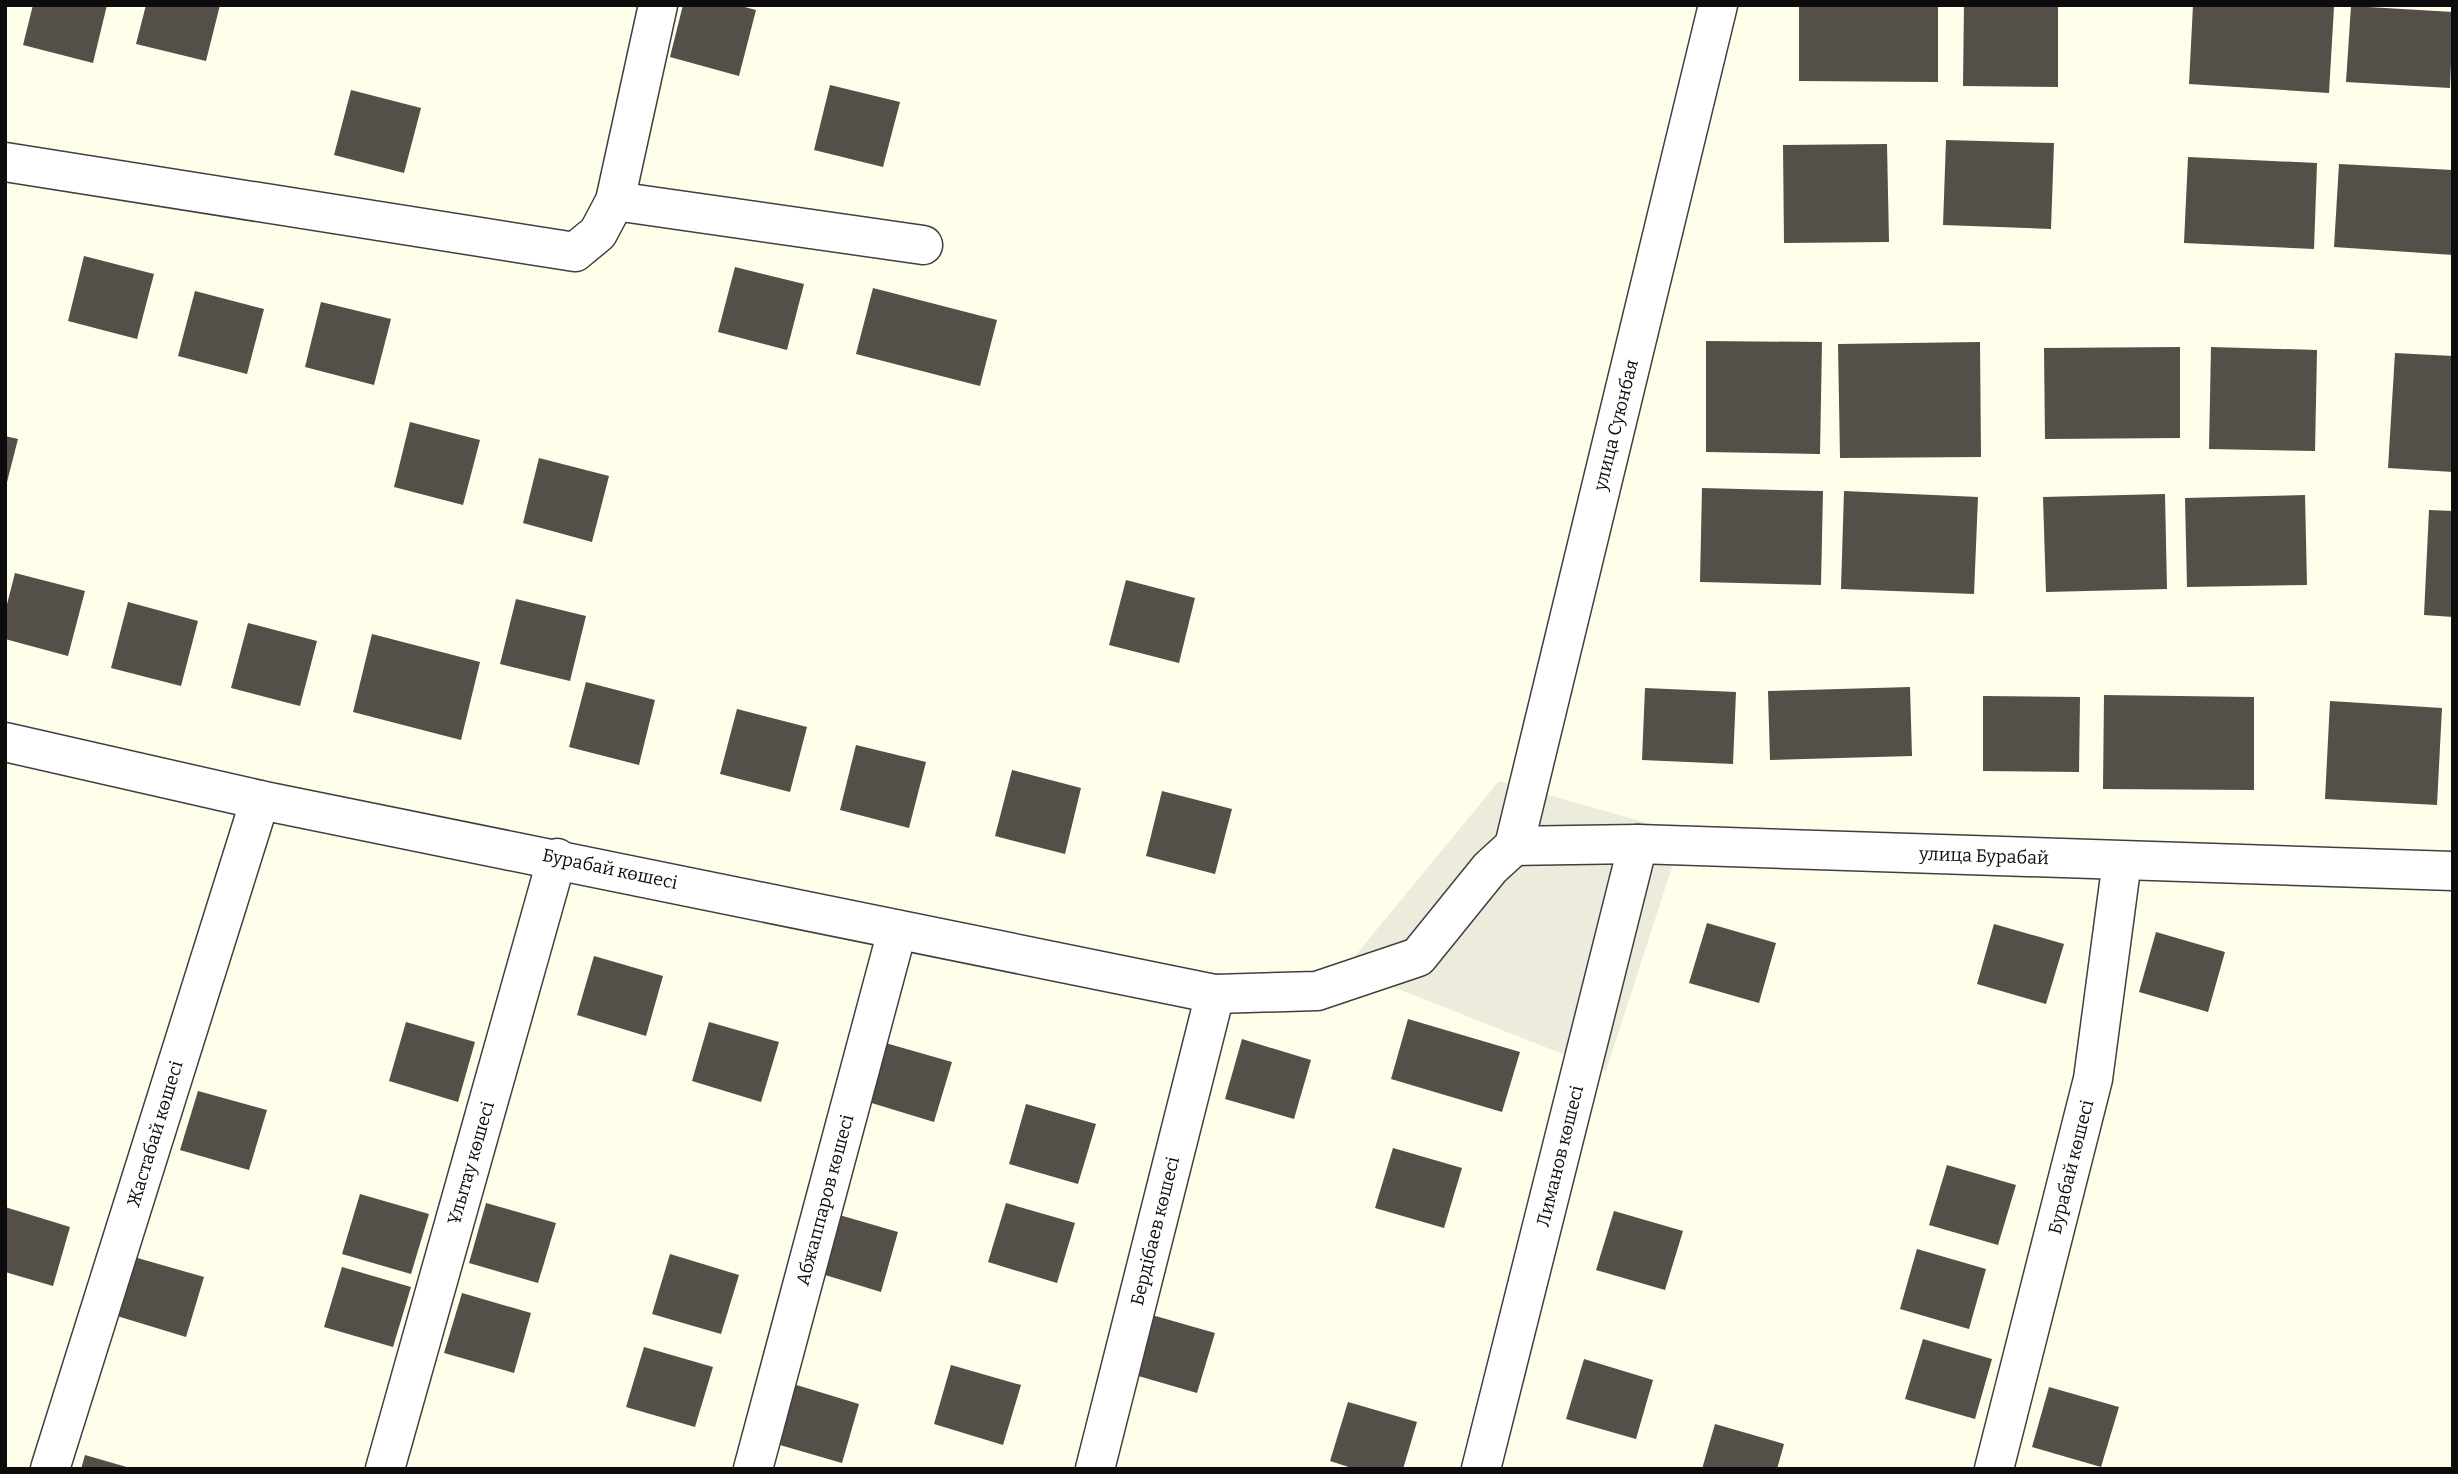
<svg xmlns="http://www.w3.org/2000/svg" width="2458" height="1474" font-family="Bitter,serif">
<style>
.plaza{fill:#edebdb}
.building{fill:#544f48}
.lines{fill:none;stroke-linecap:round;stroke-linejoin:round}
.minor-casing{stroke:#3f3f3f;stroke-width:41}
.tertiary-casing{stroke:#3f3f3f;stroke-width:41}
.minor{stroke:#fff;stroke-width:38}
.tertiary{stroke:#fff;stroke-width:38}
.labels{text-anchor:middle;stroke-width:7;stroke-linejoin:round;paint-order:stroke}
.street-label{font-size:18px;fill:#0c0c0c;stroke:#fff}
</style>
<rect width="100%" height="100%" fill="#fffeea"/>
<path class="plaza" d="M 1499,781 L 1683,833 L 1606,1071 L 1345,968 Z"/>
<g class="building">
<path d="M 33,5 L 107,5 L 93,63 L 23,45 Z"/>
<path d="M 146,5 L 220,5 L 206,61 L 136,44 Z"/>
<path d="M 683,5 L 737,5 L 756,10 L 739,76 L 670,57 Z"/>
<path d="M 1799,5 L 1938,5 L 1938,82 L 1799,81 Z"/>
<path d="M 1964,5 L 2058,5 L 2058,87 L 1963,86 Z"/>
<path d="M 2193,5 L 2334,7 L 2329,93 L 2189,84 Z"/>
<path d="M 2351,6 L 2453,12 L 2450,88 L 2346,82 Z"/>
<path d="M 830,85 L 900,102 L 883,167 L 814,150 Z"/>
<path d="M 351,90 L 421,108 L 404,173 L 334,155 Z"/>
<path d="M 1946,140 L 2054,143 L 2051,229 L 1943,225 Z"/>
<path d="M 1887,144 L 1889,242 L 1784,243 L 1783,145 Z"/>
<path d="M 2188,157 L 2317,163 L 2314,249 L 2184,243 Z"/>
<path d="M 2339,164 L 2453,170 L 2453,255 L 2334,247 Z"/>
<path d="M 84,256 L 154,274 L 137,339 L 68,321 Z"/>
<path d="M 735,267 L 804,284 L 787,350 L 718,332 Z"/>
<path d="M 873,288 L 997,320 L 980,386 L 856,354 Z"/>
<path d="M 195,291 L 264,309 L 247,374 L 178,356 Z"/>
<path d="M 321,302 L 391,319 L 374,385 L 305,367 Z"/>
<path d="M 1706,341 L 1822,342 L 1820,454 L 1706,452 Z"/>
<path d="M 1980,342 L 1981,457 L 1840,458 L 1838,344 Z"/>
<path d="M 2180,347 L 2180,438 L 2045,439 L 2044,348 Z"/>
<path d="M 2211,347 L 2317,350 L 2315,451 L 2209,449 Z"/>
<path d="M 2395,353 L 2453,356 L 2453,472 L 2388,468 Z"/>
<path d="M 410,422 L 480,440 L 463,505 L 394,487 Z"/>
<path d="M 5,436 L 18,439 L 6,486 L 5,486 Z"/>
<path d="M 539,458 L 609,476 L 592,542 L 523,523 Z"/>
<path d="M 1702,488 L 1823,491 L 1821,585 L 1700,582 Z"/>
<path d="M 1844,491 L 1978,497 L 1974,594 L 1841,589 Z"/>
<path d="M 2165,494 L 2167,589 L 2046,592 L 2043,497 Z"/>
<path d="M 2305,495 L 2307,585 L 2187,587 L 2185,498 Z"/>
<path d="M 2429,510 L 2453,511 L 2453,617 L 2424,615 Z"/>
<path d="M 15,573 L 85,591 L 68,656 L 5,639 L 5,612 Z"/>
<path d="M 1126,580 L 1195,598 L 1179,663 L 1109,645 Z"/>
<path d="M 516,599 L 586,616 L 570,681 L 500,664 Z"/>
<path d="M 128,602 L 198,621 L 181,686 L 111,668 Z"/>
<path d="M 248,623 L 317,641 L 300,706 L 231,688 Z"/>
<path d="M 372,634 L 480,662 L 461,740 L 353,712 Z"/>
<path d="M 586,682 L 655,700 L 639,765 L 569,747 Z"/>
<path d="M 1910,687 L 1912,756 L 1770,760 L 1768,691 Z"/>
<path d="M 1645,688 L 1736,692 L 1733,764 L 1642,760 Z"/>
<path d="M 2104,695 L 2254,697 L 2254,790 L 2103,789 Z"/>
<path d="M 1983,696 L 2080,697 L 2079,772 L 1983,771 Z"/>
<path d="M 2330,701 L 2442,708 L 2437,805 L 2325,799 Z"/>
<path d="M 737,709 L 807,727 L 790,792 L 720,774 Z"/>
<path d="M 856,745 L 926,762 L 909,828 L 840,810 Z"/>
<path d="M 1012,770 L 1081,788 L 1065,854 L 995,836 Z"/>
<path d="M 1162,791 L 1232,809 L 1215,874 L 1146,856 Z"/>
<path d="M 1707,923 L 1776,943 L 1759,1003 L 1689,983 Z"/>
<path d="M 1994,924 L 2064,944 L 2046,1004 L 1977,984 Z"/>
<path d="M 2156,932 L 2225,952 L 2208,1012 L 2139,992 Z"/>
<path d="M 594,956 L 663,976 L 646,1036 L 577,1015 Z"/>
<path d="M 1408,1019 L 1520,1052 L 1502,1112 L 1391,1079 Z"/>
<path d="M 406,1022 L 475,1042 L 458,1102 L 389,1081 Z"/>
<path d="M 709,1022 L 779,1042 L 761,1102 L 692,1081 Z"/>
<path d="M 1242,1039 L 1311,1060 L 1294,1119 L 1225,1099 Z"/>
<path d="M 882,1042 L 952,1062 L 934,1122 L 865,1101 Z"/>
<path d="M 198,1091 L 267,1110 L 249,1170 L 180,1150 Z"/>
<path d="M 1026,1104 L 1096,1124 L 1078,1184 L 1009,1164 Z"/>
<path d="M 1393,1148 L 1462,1168 L 1444,1228 L 1375,1208 Z"/>
<path d="M 1947,1165 L 2016,1185 L 1998,1245 L 1929,1225 Z"/>
<path d="M 360,1194 L 429,1214 L 411,1274 L 342,1254 Z"/>
<path d="M 486,1203 L 556,1223 L 538,1283 L 469,1263 Z"/>
<path d="M 1006,1203 L 1075,1223 L 1057,1283 L 988,1262 Z"/>
<path d="M 5,1207 L 70,1227 L 53,1286 L 5,1272 Z"/>
<path d="M 1614,1211 L 1683,1231 L 1665,1290 L 1596,1270 Z"/>
<path d="M 829,1212 L 898,1232 L 881,1292 L 812,1271 Z"/>
<path d="M 1917,1249 L 1986,1269 L 1969,1329 L 1900,1309 Z"/>
<path d="M 670,1254 L 739,1275 L 721,1334 L 652,1314 Z"/>
<path d="M 134,1257 L 204,1277 L 186,1337 L 117,1316 Z"/>
<path d="M 342,1267 L 411,1287 L 393,1347 L 324,1327 Z"/>
<path d="M 462,1293 L 531,1313 L 514,1373 L 444,1353 Z"/>
<path d="M 1145,1313 L 1215,1333 L 1197,1393 L 1128,1373 Z"/>
<path d="M 1923,1339 L 1992,1359 L 1975,1419 L 1905,1399 Z"/>
<path d="M 644,1347 L 713,1367 L 695,1427 L 626,1407 Z"/>
<path d="M 1584,1359 L 1653,1380 L 1636,1439 L 1566,1419 Z"/>
<path d="M 951,1365 L 1021,1385 L 1003,1445 L 934,1424 Z"/>
<path d="M 790,1383 L 859,1404 L 842,1463 L 773,1443 Z"/>
<path d="M 2049,1387 L 2119,1407 L 2101,1467 L 2032,1447 Z"/>
<path d="M 1348,1402 L 1417,1422 L 1403,1469 L 1355,1469 L 1330,1461 Z"/>
<path d="M 1715,1424 L 1784,1444 L 1777,1469 L 1702,1469 Z"/>
<path d="M 85,1455 L 130,1468 L 130,1469 L 81,1469 Z"/>
</g>
<g class="lines">
<defs>
<g id="minor">
<path d="M 5,162 L 575,252 L 598,233 L 615,201 L 923,245"/>
<path d="M 615,201 L 658,5"/>
<path d="M 1514,846 L 1638,844 L 2453,871"/>
<path d="M 50,1469 L 260,800"/>
<path d="M 385,1469 L 557,858"/>
<path d="M 753,1469 L 897,931"/>
<path d="M 1095,1469 L 1215,994"/>
<path d="M 1481,1469 L 1638,844"/>
<path d="M 1994,1469 L 2093,1079 L 2122,861"/>
</g>
<path id="tertiary" d="M 5,742 L 260,800 L 1215,994 L 1317,991 L 1418,957 L 1490,868 L 1514,846 L 1718,5"/>
</defs>
<use href="#minor" class="minor-casing"/>
<use href="#tertiary" class="tertiary-casing"/>
<use href="#minor" class="minor"/>
<use href="#tertiary" class="tertiary"/>
</g>
<g class="labels">
<g class="street-label">
<text transform="translate(1616 425) rotate(-76)" y="6">улица Суюнбая</text>
<text transform="translate(1984 856) rotate(2)" y="6">улица Бурабай</text>
<text transform="translate(610 869) rotate(12)" y="6">Бурабай көшесі</text>
<text transform="translate(155 1134) rotate(-73)" y="6">Жастабай көшесі</text>
<text transform="translate(1560 1156) rotate(-76)" y="6">Лиманов көшесі</text>
<text transform="translate(471 1163) rotate(-74)" y="6">Ұлытау көшесі</text>
<text transform="translate(2071 1167) rotate(-76)" y="6">Бурабай көшесі</text>
<text transform="translate(825 1200) rotate(-75)" y="6">Абжаппаров көшесі</text>
<text transform="translate(1155 1231) rotate(-76)" y="6">Бердібаев көшесі</text>
</g>
</g>
<rect width="2458" height="1474" fill="none" stroke="#0c0c0c" stroke-width="14"/>
</svg>
